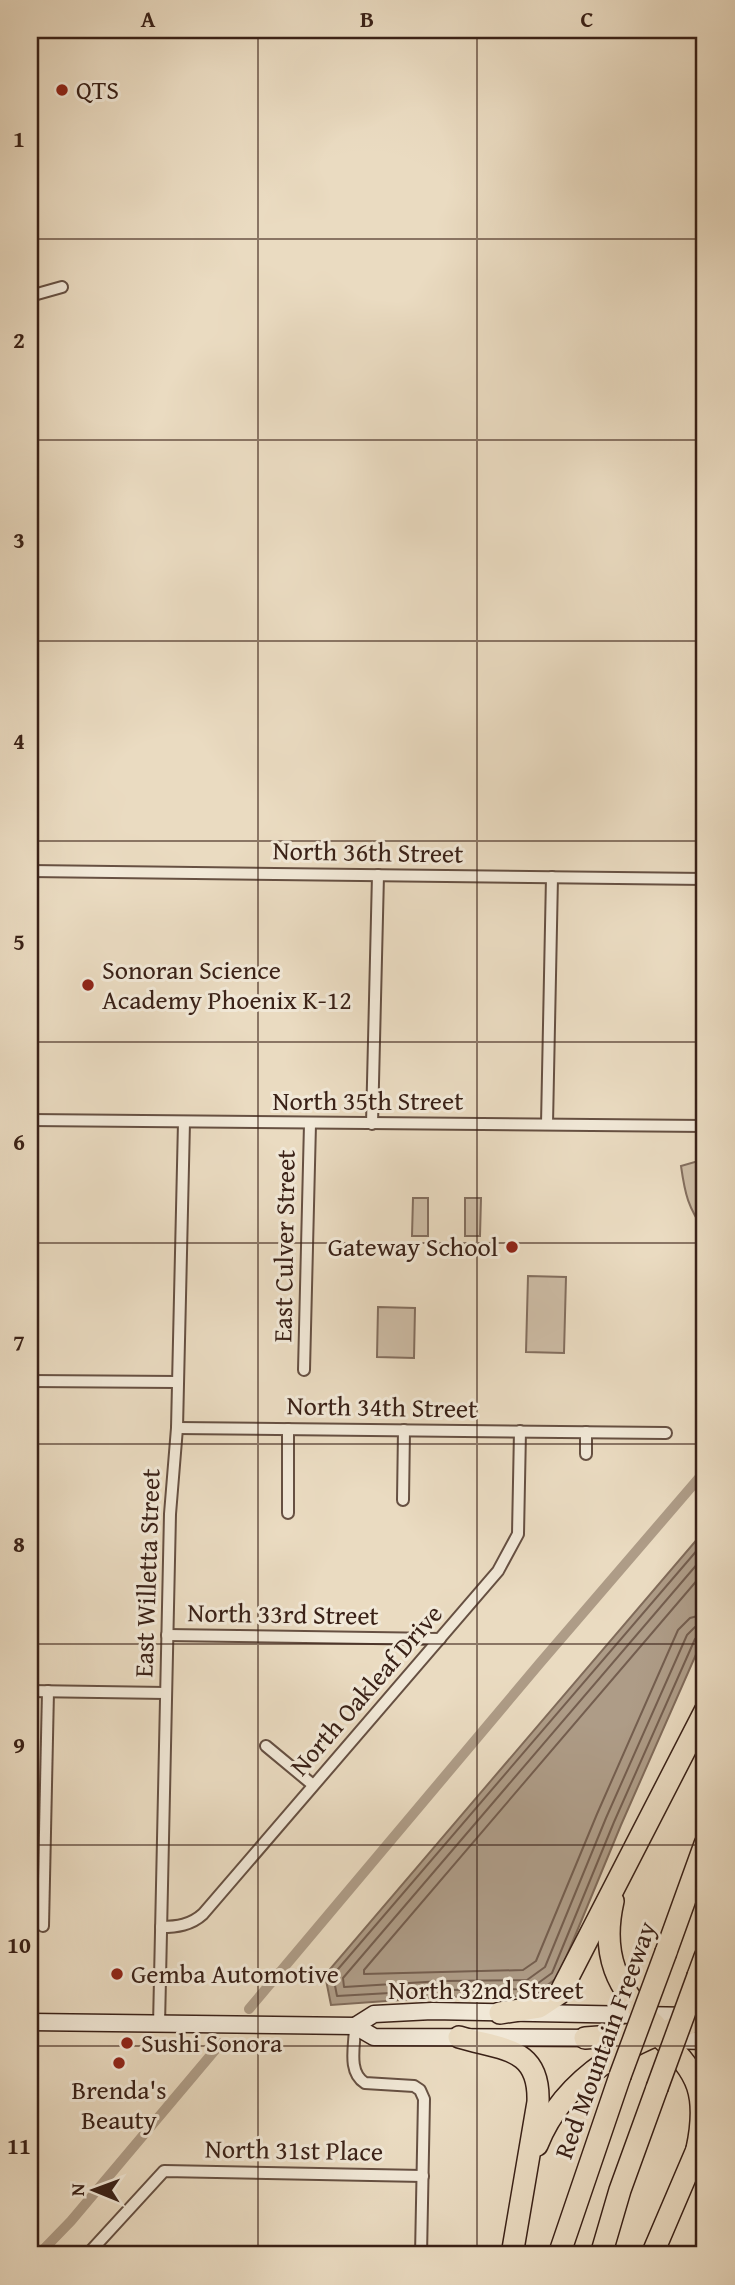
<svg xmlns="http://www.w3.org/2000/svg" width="735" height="2285" font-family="'Gentium Book Plus',serif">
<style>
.green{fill:#ccbba4;stroke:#836e5e;stroke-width:2}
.water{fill:#ae9c87;stroke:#806b5a;stroke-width:2}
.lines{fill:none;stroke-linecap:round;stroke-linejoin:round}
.shore{stroke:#745e4f;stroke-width:2}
.canal{stroke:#ae9c87;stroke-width:10}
.minor-casing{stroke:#665042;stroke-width:14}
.secondary-casing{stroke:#3a2117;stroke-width:19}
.motorway-casing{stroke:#3a2117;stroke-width:24}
.minor{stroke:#f1e8d7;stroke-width:10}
.secondary{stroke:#f1e8d7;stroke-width:16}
.motorway{stroke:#eadbc1;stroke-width:21}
.motorway-bridge-casing{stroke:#3a2117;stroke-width:24;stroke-linecap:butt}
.motorway-bridge{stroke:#eadbc1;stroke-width:21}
.grid{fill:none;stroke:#3a2117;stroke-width:2;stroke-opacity:0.55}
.poi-dot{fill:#8f2418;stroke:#f1e8d7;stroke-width:2.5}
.labels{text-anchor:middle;stroke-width:6;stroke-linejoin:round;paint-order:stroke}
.poi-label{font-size:26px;fill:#3a2117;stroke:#f1e8d7;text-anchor:start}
.street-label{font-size:26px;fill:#3a2117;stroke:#f1e8d7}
.neatline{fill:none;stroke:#3a2117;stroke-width:2.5}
.grid-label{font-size:23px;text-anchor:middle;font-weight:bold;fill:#3a2117}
</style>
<rect width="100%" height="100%" fill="#eadbc1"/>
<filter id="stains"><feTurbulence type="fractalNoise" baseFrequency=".00286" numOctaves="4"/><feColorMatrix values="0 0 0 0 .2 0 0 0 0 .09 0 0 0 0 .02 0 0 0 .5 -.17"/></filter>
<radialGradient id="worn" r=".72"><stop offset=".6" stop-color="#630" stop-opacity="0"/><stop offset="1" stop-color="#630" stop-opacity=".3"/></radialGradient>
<g class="green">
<path d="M 705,1159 L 705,1231 C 688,1208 685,1194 681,1166 Z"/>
<path d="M 413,1198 L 428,1198 L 428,1236 L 412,1236 Z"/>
<path d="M 465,1198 L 481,1198 L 480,1236 L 465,1236 Z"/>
<path d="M 528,1276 L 566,1277 L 564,1353 L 526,1352 Z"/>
<path d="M 378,1307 L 415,1308 L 414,1358 L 377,1357 Z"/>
</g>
<path class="water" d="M 705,1530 L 705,1634 L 621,1825 L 558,1977 L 533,1996 L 443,1997 L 331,2005 L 325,1975 Z"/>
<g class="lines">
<g class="shore">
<path d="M 705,1541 L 333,1975 L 337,1996 L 443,1990 L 530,1989 L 552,1973 L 614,1822 L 695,1639 L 699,1635 L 705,1634"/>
<path d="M 705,1555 L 343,1978 L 344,1987 L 442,1981 L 527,1980 L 545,1967 L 606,1818 L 687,1635 L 695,1627 L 705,1625"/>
<path d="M 705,1571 L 364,1970 L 364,1974 L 523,1970 L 536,1961 L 597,1814 L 678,1630 L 690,1618 L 705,1614"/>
</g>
<g class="canal">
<path d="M 249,2009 L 540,1663 L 705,1471"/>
<path d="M 38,2255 L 71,2221 L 221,2043"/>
</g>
<defs>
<g id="minor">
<path d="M 30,296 L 62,287"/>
<path d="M 30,871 L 705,879"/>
<path d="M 30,1120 L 705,1126"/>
<path d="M 372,1124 L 378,875"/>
<path d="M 547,1124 L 552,877"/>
<path d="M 304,1370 L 310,1124"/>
<path d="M 30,1381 L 177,1382"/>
<path d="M 177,1428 L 666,1433"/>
<path d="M 586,1432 L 586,1454"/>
<path d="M 403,1500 L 404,1430"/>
<path d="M 288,1513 L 288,1429"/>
<path d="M 167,1635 L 440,1639"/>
<path d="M 30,1691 L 166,1693"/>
<path d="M 266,1746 L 313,1785"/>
<path d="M 43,1926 L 48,1691"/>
<path d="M 161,1927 C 177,1927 191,1925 203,1914 L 498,1571 L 518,1534 L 520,1431"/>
<path d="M 159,2025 L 170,1514 L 177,1428 L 184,1122"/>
<path d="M 355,2026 C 355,2045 347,2072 365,2083 L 414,2086 L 420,2090 L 424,2099 L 421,2255"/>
<path d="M 87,2255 L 164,2171 L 423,2176"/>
</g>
<g id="secondary">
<path d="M 30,2022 L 355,2026 L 374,2037 L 595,2038"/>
<path d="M 355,2026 L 374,2014 L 432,2011 L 692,2016"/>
<path d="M 667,2040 L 705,2041"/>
</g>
<g id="motorway">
<path d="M 613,1901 C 601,1954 616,1989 655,2025"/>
<path d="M 666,1952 L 705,1844"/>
<path d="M 698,1976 L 705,1957"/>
<path d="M 500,2013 L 539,2007 L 560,1993 L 705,1711"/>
<path d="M 459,2037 C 501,2050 540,2046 538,2102 L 512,2255"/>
<path d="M 660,2037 C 700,2072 708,2097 697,2149"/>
<path d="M 585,2038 L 626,2035 L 645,2031"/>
<path d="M 537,2145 C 565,2074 636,2037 705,2019"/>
<path d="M 559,2255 L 620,2076"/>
<path d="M 601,2255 L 620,2190 L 657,2088"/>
<path d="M 652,2255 L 702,2138"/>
</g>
</defs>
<use href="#minor" class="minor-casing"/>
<use href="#secondary" class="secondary-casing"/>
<use href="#motorway" class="motorway-casing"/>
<use href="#minor" class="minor"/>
<use href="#secondary" class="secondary"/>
<use href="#motorway" class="motorway"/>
<defs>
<g id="motorway-bridge">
<path d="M 620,2076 L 666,1952"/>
<path d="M 657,2088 L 698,1976"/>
</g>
</defs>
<use href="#motorway-bridge" class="motorway-bridge-casing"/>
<use href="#motorway-bridge" class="motorway-bridge"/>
</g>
<path class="grid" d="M 258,30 L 258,2255M 477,30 L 477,2255M 30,239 L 705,239M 30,440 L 705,440M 30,641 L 705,641M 30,841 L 705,841M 30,1042 L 705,1042M 30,1243 L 705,1243M 30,1444 L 705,1444M 30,1644 L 705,1644M 30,1845 L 705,1845M 30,2046 L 705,2046"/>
<g class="poi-dot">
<circle cx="62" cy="90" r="7"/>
<circle cx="88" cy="985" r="7"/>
<circle cx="512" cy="1247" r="7"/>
<circle cx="117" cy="1974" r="7"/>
<circle cx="127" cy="2043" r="7"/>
<circle cx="119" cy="2063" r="7"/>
</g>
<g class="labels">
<g class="poi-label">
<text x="76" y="99">QTS</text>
<text x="102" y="979">Sonoran Science<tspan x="102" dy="30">Academy Phoenix K-12</tspan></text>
<text x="498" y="1256" text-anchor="end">Gateway School</text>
<text x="131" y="1983">Gemba Automotive</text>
<text x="141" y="2052">Sushi Sonora</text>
<text x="119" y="2099" text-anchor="middle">Brenda's<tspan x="119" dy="30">Beauty</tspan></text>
</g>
<g class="street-label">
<text transform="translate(368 852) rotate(1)" y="9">North 36th Street</text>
<text x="368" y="1110">North 35th Street</text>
<text transform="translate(284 1246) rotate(-89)" y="9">East Culver Street</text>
<text transform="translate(382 1407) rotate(1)" y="9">North 34th Street</text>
<text transform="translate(147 1573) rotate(-88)" y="9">East Willetta Street</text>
<text transform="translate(283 1614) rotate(1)" y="9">North 33rd Street</text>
<text transform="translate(366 1690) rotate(-49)" y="9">North Oakleaf Drive</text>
<text x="486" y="1999">North 32nd Street</text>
<text transform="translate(605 2040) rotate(-70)" y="9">Red Mountain Freeway</text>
<text transform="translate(294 2150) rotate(1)" y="9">North 31st Place</text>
</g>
</g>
<rect width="735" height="2285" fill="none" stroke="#eadbc1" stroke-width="77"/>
<g transform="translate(94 2190) rotate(271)" stroke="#f1e8d7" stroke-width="5" paint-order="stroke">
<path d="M0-5L12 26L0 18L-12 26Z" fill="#3a2117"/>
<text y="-10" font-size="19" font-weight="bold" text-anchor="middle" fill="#3a2117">N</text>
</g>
<rect x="38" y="38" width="658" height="2208" class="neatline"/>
<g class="grid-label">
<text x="148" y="27">A</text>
<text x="367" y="27">B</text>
<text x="587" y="27">C</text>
<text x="19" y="147">1</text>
<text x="19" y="348">2</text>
<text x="19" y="548">3</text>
<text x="19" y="749">4</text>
<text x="19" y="950">5</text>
<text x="19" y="1150">6</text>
<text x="19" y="1351">7</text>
<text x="19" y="1552">8</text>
<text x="19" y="1753">9</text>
<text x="19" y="1953">10</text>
<text x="19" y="2154">11</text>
</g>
<rect width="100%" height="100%" filter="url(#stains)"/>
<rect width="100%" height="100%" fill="url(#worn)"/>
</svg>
